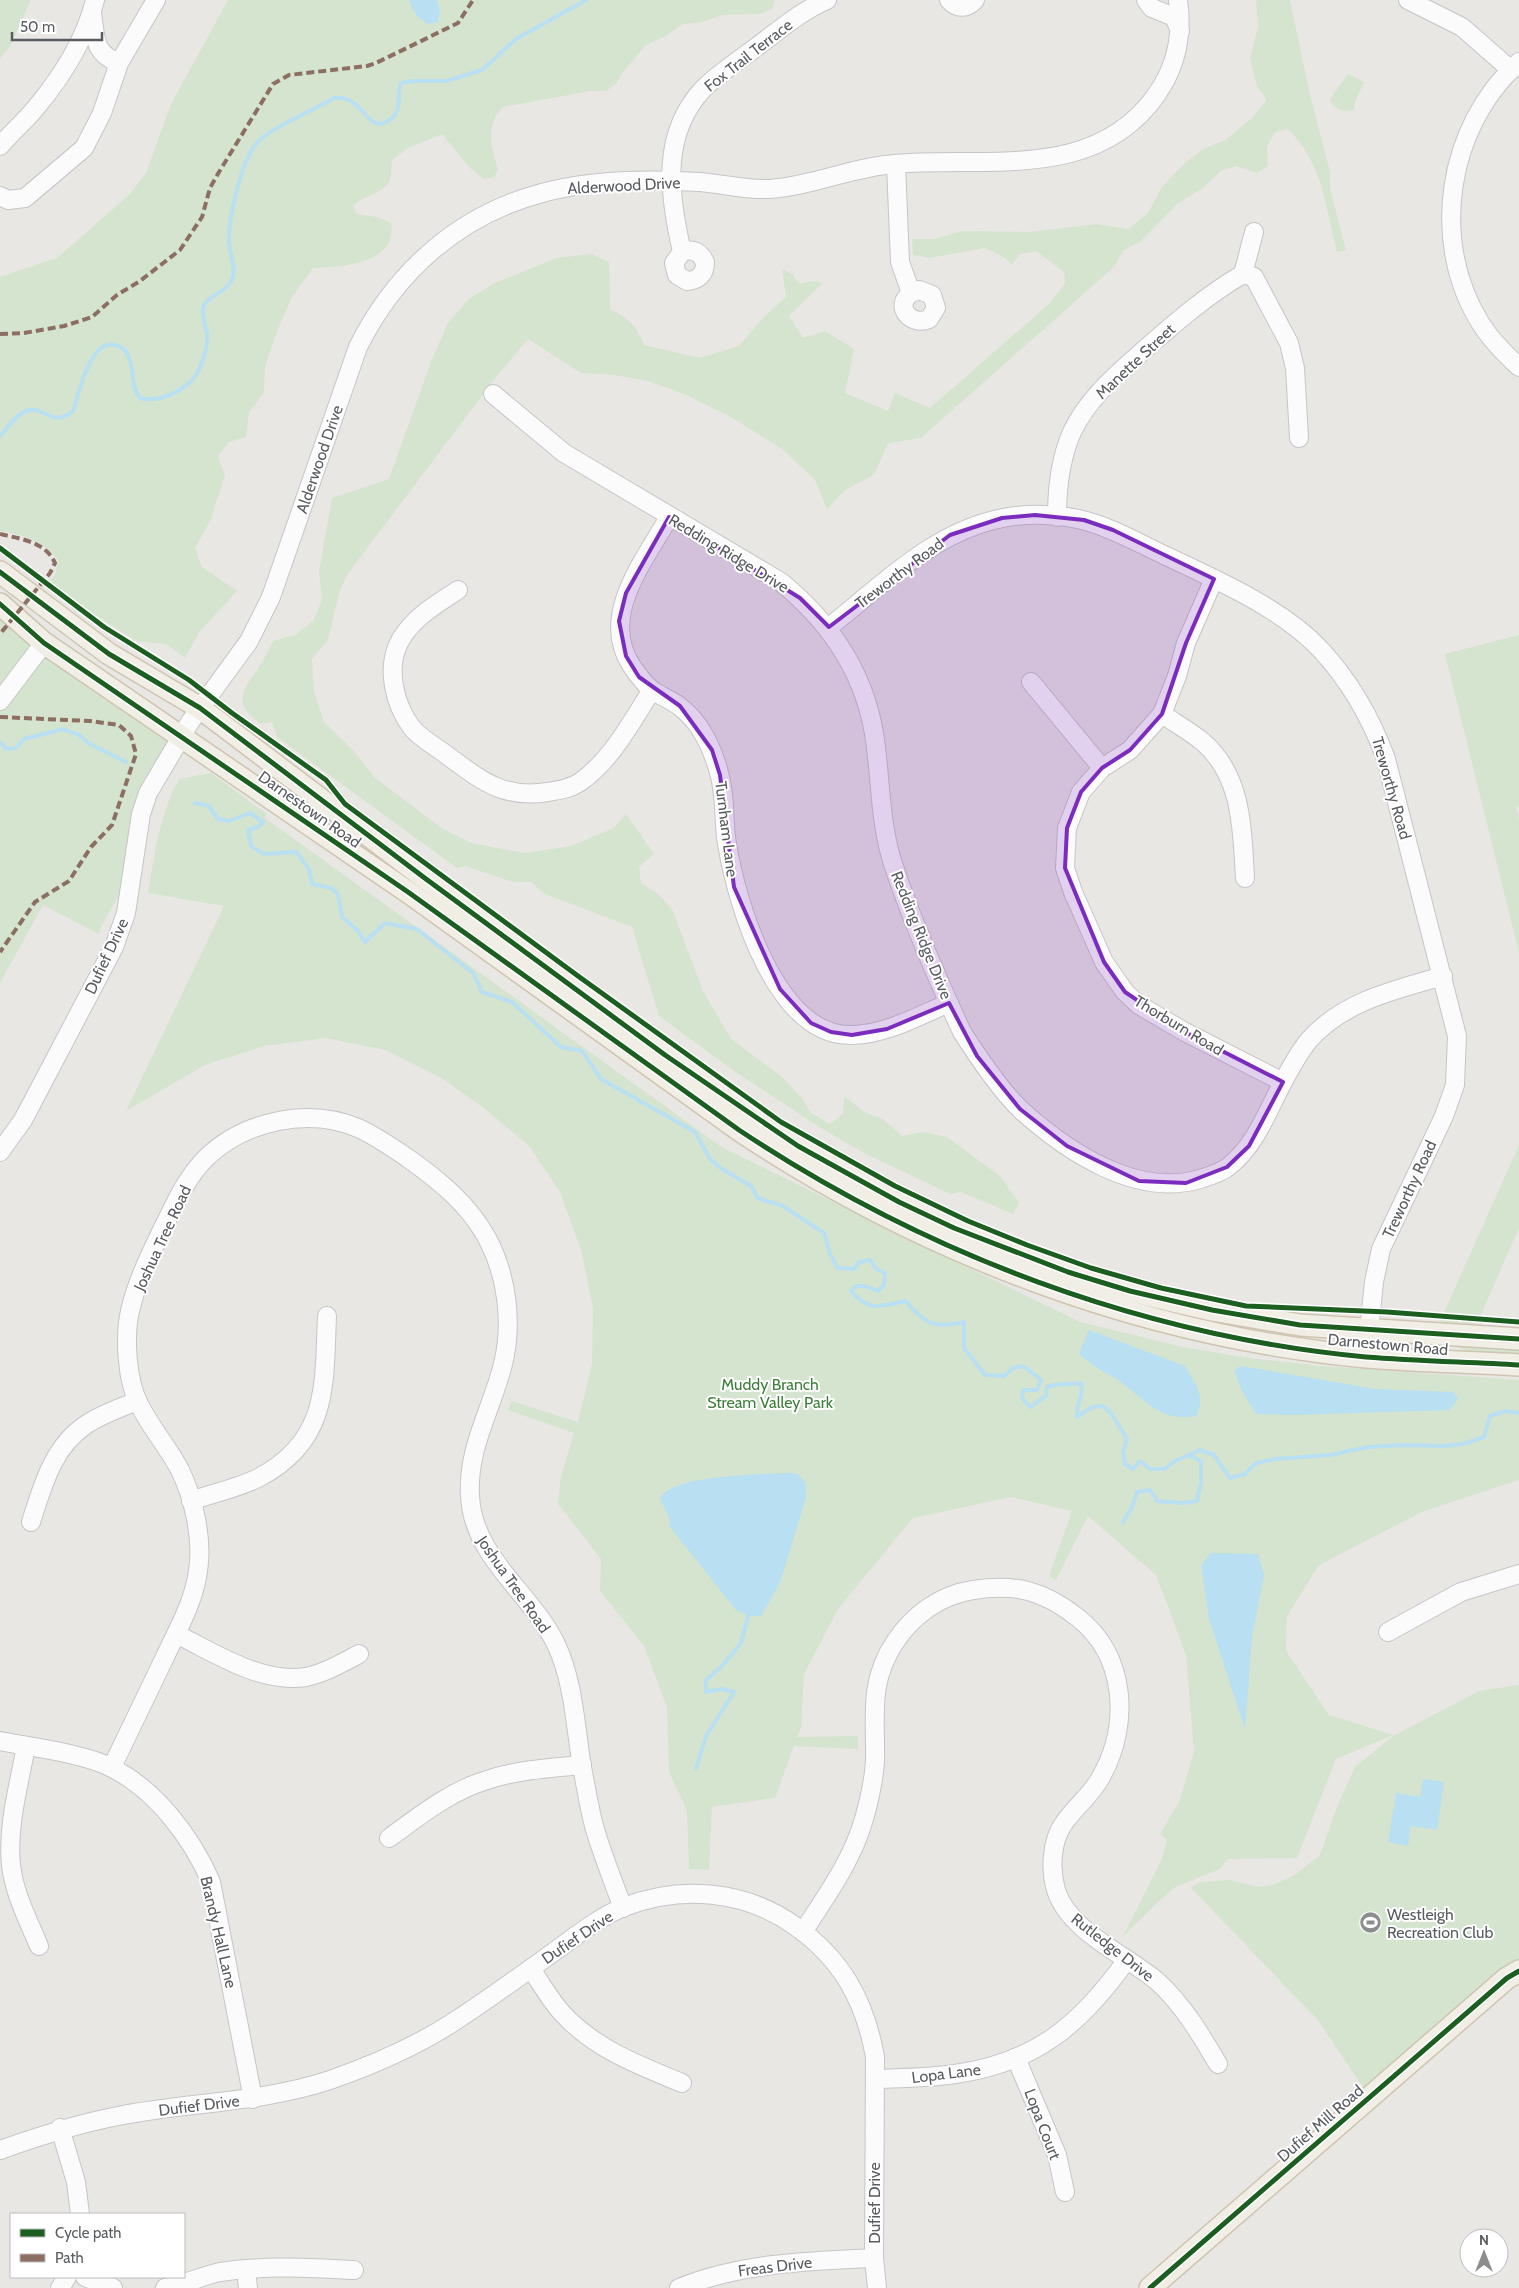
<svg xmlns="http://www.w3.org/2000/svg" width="1519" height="2288" font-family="Cabin,sans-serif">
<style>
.green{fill:#d4e4cf}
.water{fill:#b8dff2}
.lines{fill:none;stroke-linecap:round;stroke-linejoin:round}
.stream{stroke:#b8dff2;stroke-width:4}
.minor-casing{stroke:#c5c6c5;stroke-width:20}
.major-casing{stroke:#cfc4b2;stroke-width:24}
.minor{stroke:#fcfbfb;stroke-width:18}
.major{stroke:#f1eee6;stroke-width:21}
.quiet{stroke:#8d6e63;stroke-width:4;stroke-dasharray:8 4;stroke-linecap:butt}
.cycleway-casing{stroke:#fff;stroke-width:8}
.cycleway{stroke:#1b5e20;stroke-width:5}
.marked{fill:#7b2cbf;fill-opacity:0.2;stroke:#7b2cbf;stroke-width:4;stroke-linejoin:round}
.labels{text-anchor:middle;stroke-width:4;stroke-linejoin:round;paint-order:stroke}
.street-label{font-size:16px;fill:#595d61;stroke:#fff}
.park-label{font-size:16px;fill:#3d7f3a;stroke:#fff}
.poi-label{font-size:16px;fill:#595d61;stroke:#fff;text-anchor:start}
</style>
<rect width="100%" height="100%" fill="#e9e7e3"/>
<g class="green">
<path d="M 0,0 L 31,0 L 9,48 L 0,58 Z"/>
<path d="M 228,0 L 409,0 L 428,24 L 438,22 L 440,10 L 437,0 L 775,0 L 772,9 L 760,14 L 723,15 L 702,22 L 683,24 L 664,37 L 646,45 L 623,72 L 616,84 L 606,91 L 591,91 L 503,107 C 484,127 492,146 498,170 L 494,177 L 484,179 L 471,169 L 442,134 L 408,148 L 392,160 C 391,166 392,175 390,180 C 383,194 364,195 353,206 L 357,214 L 377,217 L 391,223 C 398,264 341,267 313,268 L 291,299 L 277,331 L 265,367 L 264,393 L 249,412 L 246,437 L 229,442 L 218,457 L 225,475 L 211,519 L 195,548 L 202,567 L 237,591 L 200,631 L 185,658 L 166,644 L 136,641 L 95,615 L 50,581 L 55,575 L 58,560 C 42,540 24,535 0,531 L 0,277 L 57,258 L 130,194 L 146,173 L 171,104 Z"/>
<path d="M 1256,0 L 1290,0 L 1310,95 L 1330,172 L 1330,189 L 1346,250 L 1337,252 C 1326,210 1322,159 1287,129 L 1275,132 L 1267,147 L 1268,166 L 1257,173 L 1236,166 L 1221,171 L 1201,189 L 1177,204 L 1140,242 L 1124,250 L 1114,267 L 921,438 L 888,443 L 874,475 L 845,490 L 827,509 L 815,480 L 782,449 L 729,416 L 684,394 L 648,381 L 614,375 L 581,373 L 528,339 L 497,376 L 349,572 L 340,590 L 328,640 L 312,659 L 314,692 L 324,722 L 355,752 L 374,777 L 443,829 L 471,843 L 525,853 L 571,846 L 614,828 L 626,814 L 654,854 L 639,867 L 641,883 L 657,893 L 672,909 L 703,991 L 731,1039 L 781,1076 L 801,1097 L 811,1113 L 830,1124 L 843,1114 L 844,1096 L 864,1112 L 883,1119 L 902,1136 L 923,1132 L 947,1137 L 1000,1176 L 1019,1202 L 1013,1214 L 961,1192 L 950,1194 L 864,1153 L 821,1128 L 737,1073 L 659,1016 L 632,927 L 545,894 L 531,882 L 513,882 L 465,866 L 457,868 L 277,737 L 272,722 L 261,724 C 228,700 246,688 262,662 C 266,655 270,648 273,641 L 295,635 L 313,621 L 322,600 L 319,572 L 332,498 L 389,479 L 432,359 L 448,323 L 469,299 L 493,284 L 556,258 L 592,254 L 609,262 L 610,309 C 629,319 636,324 644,345 L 700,358 L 739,346 L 763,318 L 786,297 L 782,269 L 792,274 L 799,284 L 812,281 L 823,283 L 789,316 L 803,338 L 825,331 L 854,349 L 845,393 L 888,411 L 895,393 L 930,408 L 1050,303 L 1065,283 L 1064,272 L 1036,251 L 1020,254 L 1012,265 L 1005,258 L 985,248 L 929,258 L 913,255 L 912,239 L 934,239 L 963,231 L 1030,232 L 1097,224 L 1128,229 L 1148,213 L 1162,187 L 1185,163 L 1202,150 L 1225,140 L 1251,119 L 1267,100 L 1257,86 L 1250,58 L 1258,26 Z"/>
<path d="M 1348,74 L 1364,82 L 1355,102 L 1354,110 L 1342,111 L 1332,105 L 1330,99 Z"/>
<path d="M 0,604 L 182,736 L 158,776 L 134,870 L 102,924 L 99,934 L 43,905 L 0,983 Z"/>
<path d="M 1519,635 L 1519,806 L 1516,806 L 1519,819 L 1519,953 L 1445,654 Z"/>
<path d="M 211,773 L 267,814 L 265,818 L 723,1148 L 1080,1322 L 1183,1347 L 1249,1358 L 1323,1366 L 1519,1380 L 1519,1480 L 1422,1512 L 1319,1565 L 1287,1616 L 1286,1651 L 1329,1715 L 1393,1735 L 1336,1759 L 1297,1858 L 1228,1859 L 1220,1869 L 1173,1888 L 1123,1936 L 1161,1861 L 1167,1840 L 1160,1834 L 1179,1802 L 1194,1752 L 1186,1655 L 1156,1575 L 1088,1516 L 1056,1580 L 1049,1576 L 1072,1511 L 1011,1497 L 913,1518 L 838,1609 L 804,1674 L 801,1728 L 797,1737 L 858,1736 L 858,1749 L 794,1746 L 775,1798 L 712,1807 L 709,1870 L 689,1869 L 687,1811 L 669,1772 L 667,1707 L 644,1646 L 600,1591 L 601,1559 L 558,1504 L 561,1476 L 574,1433 L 508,1410 L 512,1401 L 578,1422 L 592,1364 L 593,1308 L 581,1250 L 560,1192 L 529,1146 L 485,1109 L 443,1079 L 385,1050 L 325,1038 L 264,1046 L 205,1065 L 126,1111 L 224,906 L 148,893 C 155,854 159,815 179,779 Z"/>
<path d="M 1519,1145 L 1519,1228 L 1475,1328 L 1438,1326 Z"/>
<path d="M 1458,1346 L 1519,1348 L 1519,1359 L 1494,1357 L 1458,1348 Z"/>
<path d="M 1519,1685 L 1519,1961 L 1369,2096 L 1317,2019 L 1191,1888 L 1200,1882 L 1230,1880 L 1258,1887 L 1273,1885 L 1296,1874 L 1320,1855 L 1338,1804 L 1355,1767 L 1393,1736 L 1479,1691 Z"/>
</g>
<g class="water">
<path d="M 409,0 L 437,0 L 440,10 L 438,22 L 428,24 C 418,18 412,11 409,0 Z"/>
<path d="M 1089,1330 L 1185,1366 C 1195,1383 1207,1398 1196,1416 C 1160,1423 1145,1399 1118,1380 C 1104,1372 1091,1365 1079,1354 Z"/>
<path d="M 1241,1366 L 1375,1389 L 1453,1392 L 1458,1399 L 1449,1410 L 1295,1415 L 1256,1414 L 1242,1391 L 1234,1370 Z"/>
<path d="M 792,1473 L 799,1475 L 806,1483 L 806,1497 L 780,1583 L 761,1616 L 748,1616 L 736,1610 L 670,1527 L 669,1517 L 660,1499 C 669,1474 767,1474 792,1473 Z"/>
<path d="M 1211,1553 L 1258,1554 L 1264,1575 L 1252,1637 L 1245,1729 L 1209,1619 L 1201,1565 Z"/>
<path d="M 1423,1779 L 1444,1782 L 1437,1830 L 1411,1826 L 1408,1846 L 1388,1842 L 1396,1793 L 1420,1797 Z"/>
</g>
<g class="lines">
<g class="stream">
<path d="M 0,436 C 8,428 15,415 26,411 C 44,404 51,429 73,411 C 79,394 90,338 115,345 C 120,346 125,349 127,354 C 136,367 129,385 140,398 C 157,403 182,392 194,378 C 200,369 206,353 207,342 C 209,331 201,319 203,308 C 206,295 230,292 233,276 C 236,265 229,253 229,242 C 228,219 241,162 256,144 C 266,130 316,109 334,98 C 365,93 367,141 393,117 C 402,109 396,94 401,83 L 414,81 L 446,81 L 482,70 L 516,39 L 586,0"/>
<path d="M 0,742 L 6,749 L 16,748 L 24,739 L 63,729 L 79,735 L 88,743 L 126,762"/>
<path d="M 195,803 L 209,806 L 218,819 L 229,821 L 250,813 L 263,822 L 258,827 L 248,830 L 251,846 L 264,854 L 296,852 L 309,869 L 312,884 L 331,888 L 338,894 L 342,917 L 357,930 L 365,942 L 385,923 L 417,929 L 473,973 L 482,992 L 512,1002 L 561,1047 L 582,1051 L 601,1079 L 695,1132 L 710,1159 L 722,1169 L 751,1186 L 758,1198 L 783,1206 L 824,1233 L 830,1254 L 838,1268 L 854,1269 L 859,1262 L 870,1260 L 876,1269 L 885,1273 L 884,1285 L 878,1291 L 865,1286 L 856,1286 L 851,1291 C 870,1313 880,1306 905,1301 C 927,1324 932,1329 964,1322 L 964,1348 L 985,1375 L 1004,1376 L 1013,1368 L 1023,1366 L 1041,1380 L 1037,1390 L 1023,1390 L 1022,1398 L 1030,1407 L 1046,1396 L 1047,1387 C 1058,1383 1069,1385 1081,1383 C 1084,1394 1076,1405 1077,1417 L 1092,1407 L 1103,1406 L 1111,1413 L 1127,1439 L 1123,1452 L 1125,1464 L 1133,1469 L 1140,1461 L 1150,1469 L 1165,1469 L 1175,1461 L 1200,1450 L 1214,1455 L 1230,1478 L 1245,1474 L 1256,1463 L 1275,1459 L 1330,1455 L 1368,1447 L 1404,1445 L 1443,1446 L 1463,1444 L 1484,1437 L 1490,1416 L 1505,1411 L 1519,1413"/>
<path d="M 1123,1522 L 1131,1509 L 1137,1492 L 1150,1490 L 1157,1501 L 1183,1503 L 1197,1501 L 1201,1482 L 1201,1461 L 1190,1456"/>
<path d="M 696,1768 L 706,1736 L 734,1692 L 721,1689 L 706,1692 L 706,1680 L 722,1666 L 741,1643 L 748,1616"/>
</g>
<defs>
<g id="minor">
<path d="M 949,0 C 957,9 967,9 975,0"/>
<path d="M 1146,0 L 1152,8 L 1174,17 L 1180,31"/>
<path d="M 1408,0 L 1462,27 L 1511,70"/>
<path d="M 92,13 C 96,38 93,53 119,63"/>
<path d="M 1519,62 C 1447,126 1429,242 1481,324 C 1491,340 1505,354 1519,367"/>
<path d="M 0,146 C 11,133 23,123 34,110 C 61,78 85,41 95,0"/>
<path d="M 896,164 L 900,262 L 911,293 C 893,306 911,327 929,319 L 936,308 L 932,295 L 919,290 L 911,293"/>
<path d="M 0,196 L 8,200 L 25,198 L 84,148 L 102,113 L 119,63 L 156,0"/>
<path d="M 682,252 L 674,263 L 677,275 L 687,281 C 699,280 705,274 705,262 C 700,252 693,248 682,252 C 669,195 660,134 704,88 C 719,73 738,61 755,48 C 778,31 801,11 827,0"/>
<path d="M 1243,274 L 1254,277 L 1289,343 L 1295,368 L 1299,438"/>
<path d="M 493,394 L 564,453 L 781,582 C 831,623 866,675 875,740 C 881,783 880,826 894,867 C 912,921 938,980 962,1032 C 978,1057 999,1089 1021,1110 C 1066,1151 1136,1198 1200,1179 C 1210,1176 1220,1173 1228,1167 C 1256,1145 1267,1112 1283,1082 C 1290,1069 1299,1052 1309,1040 C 1344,1001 1394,990 1443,976"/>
<path d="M 669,517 C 645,560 599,615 631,665 C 637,674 644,684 653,691 C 661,696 671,700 679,706 C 700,721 713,749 719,773 C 726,796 723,821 727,844 C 737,904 776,1038 853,1035 C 887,1034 918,1016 949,1003"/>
<path d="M 1057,517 C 1057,488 1060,459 1072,432 C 1088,398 1117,374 1144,350 C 1176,322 1207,295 1243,274 L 1254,232"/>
<path d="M 1214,579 L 1186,643 L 1177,676 L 1162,714 L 1130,750 L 1102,768 L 1081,792 L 1067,828 L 1065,868 L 1073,892 L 1104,962 L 1125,992 L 1139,1005 L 1185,1032 L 1283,1082"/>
<path d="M 458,590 C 437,604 415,616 401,639 C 385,666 394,704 412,728 C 421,739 437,747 448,756 C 482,781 503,799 548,792 C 559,790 570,789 580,782 C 612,760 631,722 652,690"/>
<path d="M 829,627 C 882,585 934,531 1003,518 C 1028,513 1061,514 1086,521 C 1112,528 1137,542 1162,554 C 1213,578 1282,608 1320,649 C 1350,681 1371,718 1386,759 L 1457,1036 L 1455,1085 L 1444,1116 L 1381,1249 L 1374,1282 L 1369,1331"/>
<path d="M 1031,682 L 1102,768"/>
<path d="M 0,701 L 44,643"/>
<path d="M 1162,714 C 1175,723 1191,732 1203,742 C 1243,777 1242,830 1245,878"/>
<path d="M 0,1152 L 23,1120 L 114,947 L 126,913 L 141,814 L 148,793 L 190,722 L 249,641 L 271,597 L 358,347 C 396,271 459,215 542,193 C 589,180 651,179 700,182 C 723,184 746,190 769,189 C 813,186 852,167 895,164 C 987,156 1096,182 1157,94 C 1177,65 1183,34 1178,0"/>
<path d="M 191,1501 C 213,1493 239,1488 260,1477 C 329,1440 324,1385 327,1316"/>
<path d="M 31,1522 C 43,1485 53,1446 87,1424 C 102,1414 120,1408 137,1401"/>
<path d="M 1388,1632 L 1461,1592 L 1519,1574"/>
<path d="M 176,1634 C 215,1653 261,1684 306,1677 C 325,1673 342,1663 359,1654"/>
<path d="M 0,1741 C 31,1747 86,1754 112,1768 C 156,1790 192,1838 211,1882 L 253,2099"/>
<path d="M 26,1746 C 19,1785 7,1826 11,1865 C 14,1893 28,1920 39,1946"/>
<path d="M 112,1767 C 129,1731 147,1695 164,1659 C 177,1631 194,1602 198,1571 C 203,1539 194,1499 180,1470 C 168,1447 150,1427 139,1404 C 127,1381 124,1337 130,1311 C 136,1284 149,1257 161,1232 C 174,1206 185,1179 206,1158 C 244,1121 308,1107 358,1128 C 376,1136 393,1148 409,1159 C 440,1181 469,1205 487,1238 C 507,1275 513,1323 503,1364 C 492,1409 467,1448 470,1496 C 473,1557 529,1591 555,1642 C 574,1681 575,1725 582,1767 C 586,1787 589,1807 594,1826 C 602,1854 613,1881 623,1908"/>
<path d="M 389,1838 C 418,1817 449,1792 484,1781 C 515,1770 549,1768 582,1765"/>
<path d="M 803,1932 C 826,1896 852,1861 864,1819 C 869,1801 874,1779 875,1761 C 876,1716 868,1683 895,1642 C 913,1615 940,1595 973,1590 C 1015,1583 1044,1591 1077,1617 C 1127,1656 1130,1725 1101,1777 C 1092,1794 1075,1807 1064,1823 C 1051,1841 1050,1870 1056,1890 C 1069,1932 1127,1955 1158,1982 C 1183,2005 1201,2035 1218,2064"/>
<path d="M 531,1969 C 541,1983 550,2000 562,2013 C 595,2049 638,2065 682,2083"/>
<path d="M 1016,2058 L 1057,2155 L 1065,2192"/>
<path d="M 875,2079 C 901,2078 928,2078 955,2074 C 1035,2063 1080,2025 1126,1961"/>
<path d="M 60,2128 L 76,2182 L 80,2214"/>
<path d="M 0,2150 C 39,2136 77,2124 118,2116 C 188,2102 261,2103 330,2080 C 373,2065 417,2046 455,2021 C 489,1999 522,1975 555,1951 C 577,1935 599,1917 624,1907 C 681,1885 745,1890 795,1926 C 842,1959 865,2001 875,2057 L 874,2258 L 877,2288"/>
<path d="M 246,2270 L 248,2288"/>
<path d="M 85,2277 L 113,2288"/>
<path d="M 60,2288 L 67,2277"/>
<path d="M 165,2288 C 184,2285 201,2276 220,2272 C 265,2265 310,2268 354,2270"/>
<path d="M 679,2288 C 741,2263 808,2261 874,2258"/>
</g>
<g id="major">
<path d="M 0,572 L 109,654 L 200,708 L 426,879 L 665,1055 L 798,1146 L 899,1202 L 954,1228 L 1068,1272 L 1130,1291 L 1212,1310 L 1300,1325 L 1519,1339"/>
<path d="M 0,604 L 44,643 L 408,892 L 739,1130 C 925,1254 1142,1336 1366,1357 C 1416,1361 1468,1362 1519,1365"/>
<path d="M 1150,2288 L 1507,1978 L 1519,1971"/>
</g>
</defs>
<use href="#minor" class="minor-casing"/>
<use href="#major" class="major-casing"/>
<use href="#minor" class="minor"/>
<use href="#major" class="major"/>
<g class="quiet">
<path d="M 0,334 L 24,333 L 64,326 L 92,317 L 117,295 L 140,281 L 180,250 L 202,217 L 210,188 L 219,172 L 273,84 L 289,75 L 367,66 L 376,63 L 458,23 L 473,0"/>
<path d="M 0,534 C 20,539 45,541 55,563 L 50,573 L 0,634"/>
<path d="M 0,717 L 90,721 L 119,725 L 131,736 L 136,754 L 112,825 L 91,847 L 69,881 L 35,902 L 0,952"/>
</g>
<defs>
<g id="cycleway">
<path d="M 0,548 L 104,627 L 189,680 L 232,713 L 326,780 L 345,804 L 578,976 L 781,1122 L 895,1186 L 968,1221 L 1027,1245 L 1091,1268 L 1161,1288 L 1246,1306 L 1387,1312 L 1519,1322"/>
<path d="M 0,572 L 109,654 L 200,708 L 426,879 L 665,1055 L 798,1146 L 899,1202 L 954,1228 L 1068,1272 L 1130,1291 L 1212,1310 L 1300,1325 L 1519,1339"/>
<path d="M 0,604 L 44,643 L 408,892 L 739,1130 C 925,1254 1142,1336 1366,1357 C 1416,1361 1468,1362 1519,1365"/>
<path d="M 1150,2288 L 1507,1978 L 1519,1971"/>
</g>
</defs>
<use href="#cycleway" class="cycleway-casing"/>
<use href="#cycleway" class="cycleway"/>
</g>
<path class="marked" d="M 1035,515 L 1084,520 L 1113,530 L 1214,579 L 1186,643 L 1162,714 L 1130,750 L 1102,768 L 1081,792 L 1067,828 L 1065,868 L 1104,962 L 1125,992 L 1185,1032 L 1283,1082 L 1249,1146 L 1227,1167 L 1186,1183 L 1139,1181 L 1067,1146 L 1020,1109 L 977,1056 L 949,1003 L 887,1029 L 852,1035 L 831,1032 L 811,1023 L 780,989 L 734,887 L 720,775 L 712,750 L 680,706 L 639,677 L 626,656 L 619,621 L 626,593 L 669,517 L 800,598 L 829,627 L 950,535 L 1002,518 Z"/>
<defs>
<symbol id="stadium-disc" viewBox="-11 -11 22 22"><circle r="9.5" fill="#8b8d8e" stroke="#fff"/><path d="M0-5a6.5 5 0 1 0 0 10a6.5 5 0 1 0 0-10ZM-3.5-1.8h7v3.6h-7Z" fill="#fff"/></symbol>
</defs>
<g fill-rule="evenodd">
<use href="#stadium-disc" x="1358" y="1910" width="25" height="25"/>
</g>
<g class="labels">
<g class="street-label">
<text transform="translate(748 55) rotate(-38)" y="6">Fox Trail Terrace</text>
<text transform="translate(624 185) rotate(-3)" y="6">Alderwood Drive</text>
<text transform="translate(1135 361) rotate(-43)" y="6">Manette Street</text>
<text transform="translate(319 459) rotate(-71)" y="6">Alderwood Drive</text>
<text transform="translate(729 553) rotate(31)" y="6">Redding Ridge Drive</text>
<text transform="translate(899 573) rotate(-37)" y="6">Treworthy Road</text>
<text transform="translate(1392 788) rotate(74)" y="6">Treworthy Road</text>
<text transform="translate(310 809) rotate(35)" y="6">Darnestown Road</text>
<text transform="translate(727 829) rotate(83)" y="6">Turnham Lane</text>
<text transform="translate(922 935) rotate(68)" y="6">Redding Ridge Drive</text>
<text transform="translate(106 956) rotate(-65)" y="6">Dufief Drive</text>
<text transform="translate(1179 1025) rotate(31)" y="6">Thorburn Road</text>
<text transform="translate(1409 1189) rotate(-65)" y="6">Treworthy Road</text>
<text transform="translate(162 1238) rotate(-65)" y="6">Joshua Tree Road</text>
<text transform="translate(1388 1344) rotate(5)" y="6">Darnestown Road</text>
<text transform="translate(514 1584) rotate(55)" y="6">Joshua Tree Road</text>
<text transform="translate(219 1932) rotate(77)" y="6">Brandy Hall Lane</text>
<text transform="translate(577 1937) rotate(-34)" y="6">Dufief Drive</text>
<text transform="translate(1113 1947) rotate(38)" y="6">Rutledge Drive</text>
<text transform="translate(946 2073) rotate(-7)" y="6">Lopa Lane</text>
<text transform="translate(199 2105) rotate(-7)" y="6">Dufief Drive</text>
<text transform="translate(1320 2123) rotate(-41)" y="6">Dufief Mill Road</text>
<text transform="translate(1043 2124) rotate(69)" y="6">Lopa Court</text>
<text transform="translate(874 2203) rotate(-90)" y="6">Dufief Drive</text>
<text transform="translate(775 2266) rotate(-7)" y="6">Freas Drive</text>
</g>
<g class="park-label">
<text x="770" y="1390">Muddy Branch<tspan x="770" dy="18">Stream Valley Park</tspan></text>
</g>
<g class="poi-label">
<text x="1387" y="1920">Westleigh<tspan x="1387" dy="18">Recreation Club</tspan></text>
</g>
</g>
<rect x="10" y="2213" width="175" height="65" fill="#ffffff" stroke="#bdbec0"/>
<rect x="20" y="2229" width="25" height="8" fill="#1b5e20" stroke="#bdbec0"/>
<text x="55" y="2238" font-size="15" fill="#595d61">Cycle path</text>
<rect x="20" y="2254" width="25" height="8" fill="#8d6e63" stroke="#bdbec0"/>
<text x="55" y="2263" font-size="15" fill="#595d61">Path</text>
<g transform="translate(1484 2253)"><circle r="24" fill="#ffffff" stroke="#bdbec0"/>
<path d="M0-4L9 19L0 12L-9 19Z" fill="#8b8d8e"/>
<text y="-8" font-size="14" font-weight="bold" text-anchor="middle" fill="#595d61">N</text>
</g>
<path d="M12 32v8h90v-8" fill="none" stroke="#595d61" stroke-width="2.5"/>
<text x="20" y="32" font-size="15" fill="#595d61" stroke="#ffffff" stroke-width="4" paint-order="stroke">50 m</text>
</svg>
